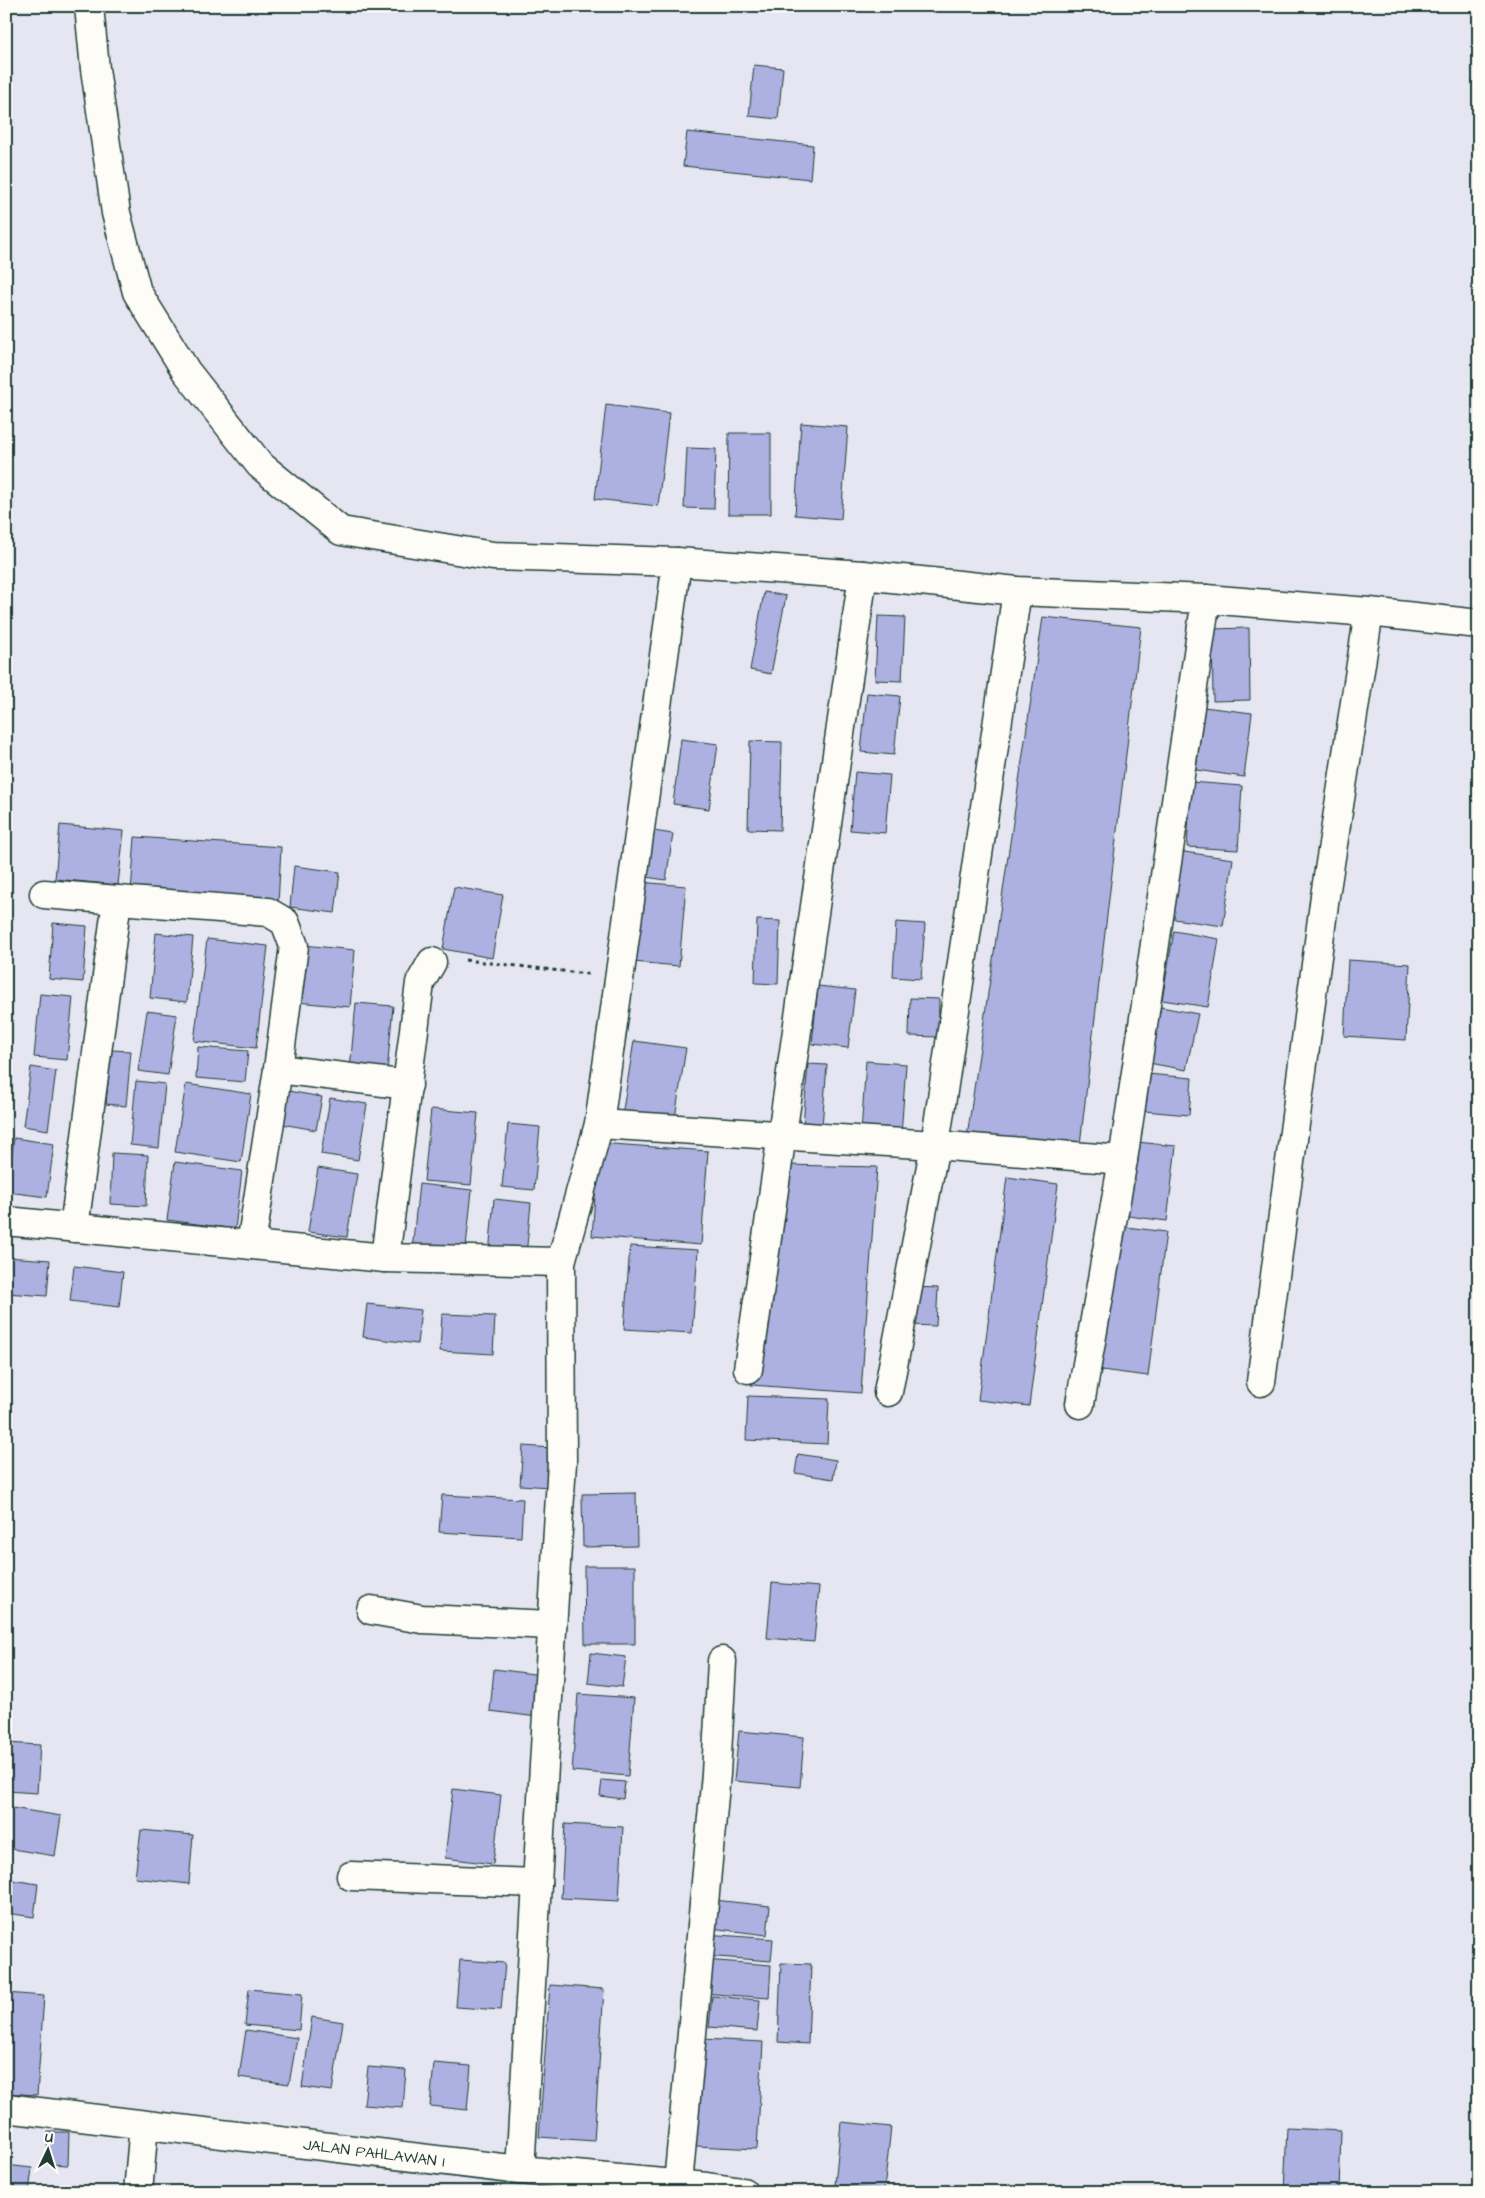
<svg xmlns="http://www.w3.org/2000/svg" width="1485" height="2198" font-family="'Architects Daughter',sans-serif">
<style>
.building{fill:#adb1e2;stroke:#1f3d34}
.lines{fill:none;stroke-linecap:round;stroke-linejoin:round}
.minor-casing{stroke:#1f3d34;stroke-width:31}
.path{stroke:#1f3d34;stroke-width:3;stroke-dasharray:4 4;stroke-linecap:butt}
.minor{stroke:#fdfcf7;stroke-width:28}
.labels{text-anchor:middle;stroke-width:4;stroke-linejoin:round;paint-order:stroke}
.street-label{font-size:15px;fill:#1f3d34;stroke:#fdfcf7}
</style>
<rect width="100%" height="100%" fill="#e5e6f1"/>
<filter id="ink" filterUnits="userSpaceOnUse"><feTurbulence type="fractalNoise" baseFrequency=".02" numOctaves="2"/><feDisplacementMap in="SourceGraphic" scale="10" xChannelSelector="R" yChannelSelector="G"/><feConvolveMatrix kernelMatrix="1 2 1 2 8 2 1 2 1" color-interpolation-filters="sRGB"/></filter>
<g filter="url(#ink)">
<g class="building">
<path d="M 754,65 L 783,68 L 778,119 L 749,116 Z"/>
<path d="M 687,132 L 813,145 L 810,179 L 683,166 Z"/>
<path d="M 606,405 L 669,413 L 658,506 L 595,499 Z"/>
<path d="M 801,423 L 848,427 L 841,519 L 795,515 Z"/>
<path d="M 729,433 L 771,433 L 771,514 L 728,514 Z"/>
<path d="M 687,448 L 716,449 L 714,509 L 684,508 Z"/>
<path d="M 764,592 L 786,596 L 771,674 L 750,670 Z"/>
<path d="M 878,616 L 905,617 L 902,681 L 875,680 Z"/>
<path d="M 1043,617 L 1141,627 L 1079,1153 L 967,1137 Z"/>
<path d="M 1249,628 L 1250,700 L 1213,701 L 1212,629 Z"/>
<path d="M 867,693 L 900,696 L 894,755 L 861,752 Z"/>
<path d="M 1204,707 L 1252,713 L 1244,777 L 1196,770 Z"/>
<path d="M 681,739 L 718,744 L 709,809 L 673,804 Z"/>
<path d="M 750,741 L 782,742 L 780,830 L 748,829 Z"/>
<path d="M 855,772 L 890,775 L 885,833 L 850,830 Z"/>
<path d="M 1191,782 L 1242,786 L 1238,850 L 1187,847 Z"/>
<path d="M 60,825 L 124,831 L 118,885 L 55,879 Z"/>
<path d="M 647,830 L 673,834 L 666,880 L 639,876 Z"/>
<path d="M 135,837 L 281,847 L 278,905 L 131,892 Z"/>
<path d="M 1177,851 L 1233,859 L 1223,926 L 1167,918 Z"/>
<path d="M 294,866 L 340,872 L 335,913 L 290,907 Z"/>
<path d="M 639,882 L 686,886 L 679,966 L 633,962 Z"/>
<path d="M 454,887 L 503,895 L 492,958 L 443,949 Z"/>
<path d="M 757,920 L 780,921 L 778,984 L 755,983 Z"/>
<path d="M 896,922 L 925,924 L 921,979 L 893,977 Z"/>
<path d="M 53,923 L 87,926 L 83,982 L 49,979 Z"/>
<path d="M 1174,931 L 1219,939 L 1208,1007 L 1162,1000 Z"/>
<path d="M 156,933 L 193,937 L 187,1002 L 150,998 Z"/>
<path d="M 207,939 L 268,946 L 256,1048 L 194,1041 Z"/>
<path d="M 303,945 L 355,950 L 350,1007 L 297,1002 Z"/>
<path d="M 1348,960 L 1410,964 L 1406,1040 L 1344,1036 Z"/>
<path d="M 818,986 L 855,990 L 848,1048 L 812,1044 Z"/>
<path d="M 40,994 L 73,997 L 67,1060 L 34,1057 Z"/>
<path d="M 910,998 L 939,999 L 938,1037 L 909,1036 Z"/>
<path d="M 356,1003 L 393,1006 L 387,1072 L 350,1069 Z"/>
<path d="M 1161,1007 L 1198,1014 L 1186,1070 L 1149,1063 Z"/>
<path d="M 147,1011 L 177,1015 L 168,1075 L 138,1071 Z"/>
<path d="M 634,1041 L 686,1048 L 674,1124 L 622,1116 Z"/>
<path d="M 198,1047 L 248,1051 L 245,1082 L 196,1078 Z"/>
<path d="M 111,1050 L 131,1051 L 126,1106 L 106,1104 Z"/>
<path d="M 866,1061 L 906,1064 L 901,1136 L 861,1133 Z"/>
<path d="M 808,1064 L 827,1065 L 822,1126 L 803,1125 Z"/>
<path d="M 31,1067 L 56,1071 L 48,1130 L 23,1126 Z"/>
<path d="M 1147,1074 L 1192,1078 L 1189,1115 L 1144,1111 Z"/>
<path d="M 136,1081 L 165,1084 L 159,1148 L 130,1145 Z"/>
<path d="M 186,1084 L 251,1094 L 241,1162 L 175,1152 Z"/>
<path d="M 288,1091 L 322,1097 L 316,1130 L 282,1124 Z"/>
<path d="M 330,1098 L 367,1104 L 358,1160 L 321,1154 Z"/>
<path d="M 431,1109 L 478,1113 L 471,1185 L 424,1181 Z"/>
<path d="M 508,1124 L 540,1127 L 534,1190 L 502,1187 Z"/>
<path d="M 14,1138 L 54,1144 L 47,1197 L 7,1192 Z"/>
<path d="M 1137,1142 L 1176,1146 L 1167,1221 L 1128,1216 Z"/>
<path d="M 599,1143 L 708,1151 L 701,1245 L 592,1236 Z"/>
<path d="M 112,1153 L 148,1155 L 146,1206 L 110,1204 Z"/>
<path d="M 175,1162 L 242,1171 L 235,1229 L 167,1220 Z"/>
<path d="M 784,1165 L 877,1167 L 861,1393 L 751,1385 Z"/>
<path d="M 318,1168 L 357,1174 L 347,1237 L 308,1232 Z"/>
<path d="M 1007,1177 L 1058,1184 L 1029,1406 L 978,1400 Z"/>
<path d="M 419,1184 L 472,1190 L 465,1256 L 412,1250 Z"/>
<path d="M 494,1199 L 531,1203 L 526,1256 L 489,1253 Z"/>
<path d="M 1119,1226 L 1166,1232 L 1148,1376 L 1101,1370 Z"/>
<path d="M 630,1246 L 698,1250 L 692,1333 L 624,1329 Z"/>
<path d="M 6,1257 L 50,1260 L 47,1296 L 6,1293 Z"/>
<path d="M 74,1266 L 123,1272 L 119,1307 L 70,1301 Z"/>
<path d="M 913,1287 L 938,1288 L 936,1326 L 910,1325 Z"/>
<path d="M 367,1304 L 421,1310 L 417,1344 L 363,1337 Z"/>
<path d="M 442,1314 L 495,1316 L 493,1354 L 440,1351 Z"/>
<path d="M 748,1396 L 829,1399 L 827,1444 L 746,1440 Z"/>
<path d="M 523,1446 L 552,1448 L 549,1487 L 520,1485 Z"/>
<path d="M 798,1454 L 836,1460 L 833,1479 L 795,1473 Z"/>
<path d="M 636,1493 L 637,1546 L 583,1547 L 582,1494 Z"/>
<path d="M 442,1495 L 523,1499 L 521,1537 L 439,1532 Z"/>
<path d="M 584,1566 L 635,1566 L 635,1644 L 585,1644 Z"/>
<path d="M 772,1583 L 819,1587 L 814,1642 L 767,1638 Z"/>
<path d="M 591,1653 L 626,1657 L 622,1687 L 588,1683 Z"/>
<path d="M 494,1669 L 542,1675 L 537,1717 L 490,1711 Z"/>
<path d="M 578,1694 L 634,1698 L 628,1776 L 572,1771 Z"/>
<path d="M 739,1731 L 804,1737 L 800,1787 L 734,1781 Z"/>
<path d="M 6,1743 L 40,1745 L 37,1793 L 6,1791 Z"/>
<path d="M 602,1780 L 625,1782 L 623,1799 L 600,1796 Z"/>
<path d="M 453,1789 L 501,1795 L 493,1864 L 445,1858 Z"/>
<path d="M 6,1807 L 61,1816 L 55,1856 L 6,1848 Z"/>
<path d="M 565,1824 L 623,1827 L 619,1901 L 561,1898 Z"/>
<path d="M 141,1830 L 193,1835 L 189,1884 L 135,1878 Z"/>
<path d="M 6,1879 L 38,1884 L 34,1917 L 6,1913 Z"/>
<path d="M 714,1900 L 770,1906 L 767,1935 L 711,1928 Z"/>
<path d="M 706,1934 L 773,1939 L 771,1961 L 704,1956 Z"/>
<path d="M 460,1960 L 505,1963 L 501,2010 L 456,2007 Z"/>
<path d="M 704,1960 L 771,1965 L 769,1998 L 702,1993 Z"/>
<path d="M 781,1963 L 811,1964 L 808,2044 L 778,2042 Z"/>
<path d="M 550,1985 L 604,1989 L 594,2141 L 539,2137 Z"/>
<path d="M 249,1989 L 302,1994 L 299,2030 L 245,2025 Z"/>
<path d="M 6,1993 L 44,1996 L 37,2095 L 6,2093 Z"/>
<path d="M 712,1996 L 760,2000 L 757,2031 L 709,2027 Z"/>
<path d="M 312,2017 L 343,2022 L 332,2091 L 302,2087 Z"/>
<path d="M 246,2030 L 297,2038 L 289,2084 L 239,2077 Z"/>
<path d="M 702,2039 L 763,2042 L 757,2149 L 696,2146 Z"/>
<path d="M 434,2063 L 471,2066 L 467,2110 L 430,2106 Z"/>
<path d="M 368,2067 L 406,2070 L 403,2108 L 364,2105 Z"/>
<path d="M 841,2122 L 891,2127 L 884,2190 L 835,2185 Z"/>
<path d="M 1287,2128 L 1341,2131 L 1339,2192 L 1284,2192 Z"/>
<path d="M 48,2132 L 69,2132 L 68,2165 L 47,2164 Z"/>
<path d="M 6,2165 L 32,2168 L 29,2192 L 6,2192 Z"/>
</g>
<g class="lines">
<defs>
<g id="minor">
<path d="M 89,6 L 95,69 L 116,213 L 137,292 L 186,371 L 260,465 L 341,531 L 493,556 L 677,562 L 863,575 L 1017,591 L 1206,599 L 1369,612 L 1479,624"/>
<path d="M 44,894 L 268,912 L 285,922 L 294,946 L 278,1069 L 251,1245"/>
<path d="M 278,1069 L 408,1085"/>
<path d="M 599,1124 L 935,1145 L 1123,1160"/>
<path d="M 6,1221 L 385,1258 L 561,1262"/>
<path d="M 74,1228 L 117,900"/>
<path d="M 385,1258 L 420,983 L 432,962"/>
<path d="M 748,1369 L 863,575"/>
<path d="M 1261,1382 L 1325,896 L 1369,612"/>
<path d="M 888,1392 L 935,1145 L 1017,591"/>
<path d="M 1080,1404 L 1123,1160 L 1206,599"/>
<path d="M 371,1610 L 422,1619 L 552,1625"/>
<path d="M 351,1876 L 537,1883"/>
<path d="M 6,2108 L 520,2170 L 707,2187 L 743,2192"/>
<path d="M 520,2170 L 562,1462 L 561,1262 L 599,1124 L 677,562"/>
<path d="M 678,2184 L 716,1774 L 722,1661"/>
<path d="M 138,2192 L 144,2125"/>
</g>
</defs>
<use href="#minor" class="minor-casing"/>
<path class="path" d="M 465,960 L 588,974"/>
<use href="#minor" class="minor"/>
</g>
</g>
<g class="labels">
<g class="street-label">
<text transform="translate(374 2153) rotate(7)" y="5">JALAN PAHLAWAN I</text>
</g>
</g>
<rect width="1485" height="2198" fill="none" stroke="#fdfcf7" stroke-width="25"/>
<rect x="12" y="12" width="1460" height="2173" fill="none" stroke="#1f3d34" stroke-width="2" filter="url(#ink)"/>
<g transform="translate(48 2150) rotate(4)" stroke="#fdfcf7" stroke-width="4" paint-order="stroke">
<path d="M0-4L9 19L0 12L-9 19Z" fill="#1f3d34"/>
<text y="-8" font-size="14" font-weight="bold" text-anchor="middle" fill="#1f3d34">U</text>
</g>
</svg>
